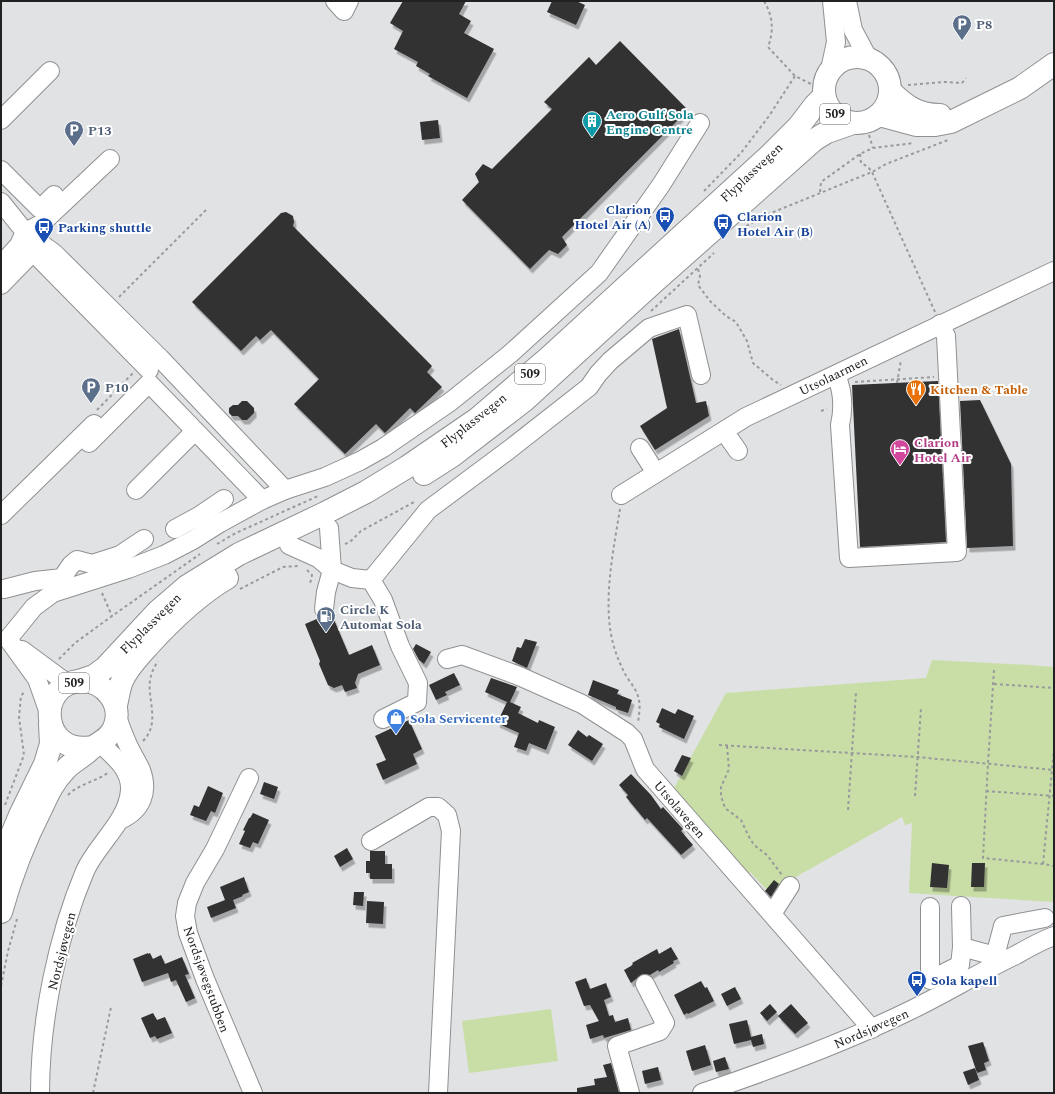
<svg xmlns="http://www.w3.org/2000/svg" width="1055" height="1094" font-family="Spectral,serif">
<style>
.green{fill:#c9dea6}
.building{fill:#323133;filter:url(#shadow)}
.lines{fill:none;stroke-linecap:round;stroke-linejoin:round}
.minor-casing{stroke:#8e9092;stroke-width:20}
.major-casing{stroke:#8e9092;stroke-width:24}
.highway-casing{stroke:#8e9092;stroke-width:24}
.path{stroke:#989a9b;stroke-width:2;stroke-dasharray:3 3;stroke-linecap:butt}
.minor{stroke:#fff;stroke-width:18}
.major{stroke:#fff;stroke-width:22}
.highway{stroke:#fff;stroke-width:22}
.labels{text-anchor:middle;stroke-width:4;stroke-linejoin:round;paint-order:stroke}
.shield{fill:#fff;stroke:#636464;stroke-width:1}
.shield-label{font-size:12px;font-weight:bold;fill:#202121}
.service-label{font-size:13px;font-weight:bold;fill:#4e5e75;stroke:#fff;text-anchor:start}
.culture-label{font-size:13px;font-weight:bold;fill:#0d838f;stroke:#fff;text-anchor:start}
.street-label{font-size:13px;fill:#202121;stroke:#fff}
.transit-label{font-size:13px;font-weight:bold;fill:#164399;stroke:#fff;text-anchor:start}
.food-label{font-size:13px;font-weight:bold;fill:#c56008;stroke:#fff;text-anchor:start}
.hotel-label{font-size:13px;font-weight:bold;fill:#b23c85;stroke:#fff;text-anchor:start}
.shop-label{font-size:13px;font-weight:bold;fill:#366cbe;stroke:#fff;text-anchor:start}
</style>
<defs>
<filter id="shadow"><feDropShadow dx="2.5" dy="4.5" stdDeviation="0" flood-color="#0004"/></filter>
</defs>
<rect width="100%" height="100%" fill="#e0e2e4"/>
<g class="green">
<path d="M 932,660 L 1030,665 L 1054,667 L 1054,902 L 909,893 L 912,823 L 905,825 L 902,817 L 769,892 L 750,872 L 746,876 L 673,790 L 726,693 L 926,678 Z"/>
<path d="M 551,1009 L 558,1061 L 469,1073 L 462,1021 Z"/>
</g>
<g class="building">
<path d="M 403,1 L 466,1 L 459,14 L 471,21 L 464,33 L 494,49 L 467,98 L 428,76 L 430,74 L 416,66 L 418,62 L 394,49 L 403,31 L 390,23 Z"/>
<path d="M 552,1 L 576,1 L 585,5 L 576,25 L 547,12 Z"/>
<path d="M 620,41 L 688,110 L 562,237 L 567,245 L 558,254 L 549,250 L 530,269 L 462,200 L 479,182 L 475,174 L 483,164 L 492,169 L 552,109 L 544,102 L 589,57 L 596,65 Z"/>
<path d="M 438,120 L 440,138 L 422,140 L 420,122 Z"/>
<path d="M 286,212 L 293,216 L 294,222 L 293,226 L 432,366 L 427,372 L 442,387 L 415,413 L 410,408 L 385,433 L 376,424 L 345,454 L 294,404 L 319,379 L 271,330 L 260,340 L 256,336 L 241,351 L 192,302 L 281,213 Z"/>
<path d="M 679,329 L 696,403 L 706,401 L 709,416 L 655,450 L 640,426 L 667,408 L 652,339 Z"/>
<path d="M 938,381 L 946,542 L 860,547 L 852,385 Z"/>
<path d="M 980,400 L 1011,464 L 1013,546 L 967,548 L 960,401 Z"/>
<path d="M 242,401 L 247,401 L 254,408 L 254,413 L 247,420 L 242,420 L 238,416 L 232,416 L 229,413 L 229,408 L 233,405 L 238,405 Z"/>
<path d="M 332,615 L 349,655 L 372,645 L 380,665 L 358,674 L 355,683 L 357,688 L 345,692 L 342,685 L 334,688 L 328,685 L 319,664 L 320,661 L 305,624 L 319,618 L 323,619 L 328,619 Z"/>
<path d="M 525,639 L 537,642 L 527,668 L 512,661 L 517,647 L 521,648 Z"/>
<path d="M 416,644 L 431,652 L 424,664 L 419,660 L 413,649 Z"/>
<path d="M 454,673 L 460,685 L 445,692 L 447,695 L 436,700 L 429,685 Z"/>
<path d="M 491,678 L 517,687 L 510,702 L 521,707 L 518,713 L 538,723 L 539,720 L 555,727 L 546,750 L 529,743 L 526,751 L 514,747 L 519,733 L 497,723 L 507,702 L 485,692 Z"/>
<path d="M 593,680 L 619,690 L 617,694 L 632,700 L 628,713 L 616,709 L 616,707 L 588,695 Z"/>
<path d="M 662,708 L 675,714 L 678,709 L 694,716 L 684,739 L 659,727 L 660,724 L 656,722 Z"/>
<path d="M 409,720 L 422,749 L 413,754 L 417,764 L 383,780 L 376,764 L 386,760 L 375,736 Z"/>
<path d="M 578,730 L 587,737 L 589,735 L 603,744 L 592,761 L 568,745 Z"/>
<path d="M 682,755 L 691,758 L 682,776 L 674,771 Z"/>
<path d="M 631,774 L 651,795 L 661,809 L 663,807 L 683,829 L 681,831 L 693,845 L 681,855 L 647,818 L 645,820 L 626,797 L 628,795 L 619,785 Z"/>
<path d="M 264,782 L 278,787 L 274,799 L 260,794 Z"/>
<path d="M 208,786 L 223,793 L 215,813 L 211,811 L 206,821 L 190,815 L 194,805 L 199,807 Z"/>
<path d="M 253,813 L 269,820 L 258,844 L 253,842 L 250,848 L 239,844 L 245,831 L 243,830 L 249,818 L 250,818 Z"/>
<path d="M 347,848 L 353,859 L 340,867 L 334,856 Z"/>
<path d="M 370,851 L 385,851 L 385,864 L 392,864 L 392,879 L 370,879 L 370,873 L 366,873 L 366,861 L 370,861 Z"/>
<path d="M 932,863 L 949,865 L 947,888 L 930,887 Z"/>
<path d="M 972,863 L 985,863 L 984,887 L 971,887 Z"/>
<path d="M 244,877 L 249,892 L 242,895 L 243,896 L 233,900 L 236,908 L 211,918 L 207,907 L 225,900 L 220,887 Z"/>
<path d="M 774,880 L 779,884 L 771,897 L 765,891 Z"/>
<path d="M 354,892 L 364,892 L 363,906 L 353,905 Z"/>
<path d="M 367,901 L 384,902 L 383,924 L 366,923 Z"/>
<path d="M 671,947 L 678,959 L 673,961 L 674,963 L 659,972 L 658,970 L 650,975 L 645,974 L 641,975 L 631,983 L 624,970 L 631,966 L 633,964 L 632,963 L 657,949 L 659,954 Z"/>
<path d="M 148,953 L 148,954 L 150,953 L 153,959 L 161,955 L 165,964 L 182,957 L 189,974 L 185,975 L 195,998 L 186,1002 L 176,980 L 171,982 L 168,973 L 142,982 L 133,959 Z"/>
<path d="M 586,978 L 590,989 L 606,983 L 611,997 L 604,1000 L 609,1016 L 613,1015 L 615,1022 L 628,1018 L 631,1030 L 604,1038 L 603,1035 L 590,1039 L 586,1025 L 599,1021 L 590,1005 L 584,1006 L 575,982 Z"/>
<path d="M 701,981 L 705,988 L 707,987 L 714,1001 L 688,1014 L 687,1013 L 684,1015 L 674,995 Z"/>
<path d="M 735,987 L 741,999 L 727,1006 L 721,994 Z"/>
<path d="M 770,1004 L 777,1012 L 767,1021 L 760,1013 Z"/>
<path d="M 791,1004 L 808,1023 L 795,1034 L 778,1016 Z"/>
<path d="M 153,1013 L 157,1020 L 165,1017 L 172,1033 L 157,1039 L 155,1036 L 150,1038 L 141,1018 Z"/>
<path d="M 747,1020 L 751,1037 L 762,1034 L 764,1044 L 753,1047 L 751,1040 L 734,1044 L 729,1024 Z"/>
<path d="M 983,1042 L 989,1061 L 984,1063 L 986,1070 L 977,1073 L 968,1046 Z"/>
<path d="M 705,1045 L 711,1065 L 692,1071 L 686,1051 Z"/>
<path d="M 725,1057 L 729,1069 L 716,1072 L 713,1061 Z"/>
<path d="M 611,1063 L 619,1093 L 577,1093 L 577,1088 L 595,1085 L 594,1079 L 607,1077 L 603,1065 Z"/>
<path d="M 658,1067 L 661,1080 L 645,1084 L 642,1071 Z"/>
<path d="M 975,1068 L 979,1080 L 968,1085 L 963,1072 Z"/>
</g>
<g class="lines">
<defs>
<g id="minor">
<path d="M 335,1 L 344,11 L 349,1"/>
<path d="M 847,1 L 853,30 L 868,58"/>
<path d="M 830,70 L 836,42 L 832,1"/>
<path d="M 1,120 L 50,71"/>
<path d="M 1,170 L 40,209 L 54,195"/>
<path d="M 1,202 L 25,232 L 19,245 L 1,265"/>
<path d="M 25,232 L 54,253 L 160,358 L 285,490"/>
<path d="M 25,232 L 41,224 L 110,159"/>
<path d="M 1,285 L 33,252 L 149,370"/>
<path d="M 836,375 C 843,391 844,407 840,425 L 849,558 L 957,552 L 946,336 L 940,324"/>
<path d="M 724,431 L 738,451"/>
<path d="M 89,443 L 149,383 L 262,500"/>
<path d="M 640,448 L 656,473"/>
<path d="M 136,490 L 195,431"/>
<path d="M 621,495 L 746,417 L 1054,271"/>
<path d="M 1,515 L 94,424"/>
<path d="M 175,529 L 199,516 L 224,499"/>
<path d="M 289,545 L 318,558 L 332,570 L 329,528"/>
<path d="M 371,580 L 428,510 L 510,449 L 589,387 L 598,374 L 610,361 L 649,328 L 687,315 L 701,375"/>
<path d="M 371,580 L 383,600 L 400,646 L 418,683 L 417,702 L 383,719"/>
<path d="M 4,589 L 35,581 L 62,578 L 71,565 L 77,560 L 92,564 L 120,555 L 144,539"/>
<path d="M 324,609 L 326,592 L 332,570 L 352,578 L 371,580"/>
<path d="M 8,639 L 34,607 L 53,593 L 128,569 L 164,555 L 193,540 L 220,523 L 262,500 L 285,490 L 325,477 L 360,461 L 383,448 L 450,402 L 510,354 L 599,273 L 661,185 L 700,123"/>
<path d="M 8,639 L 37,679 L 49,713"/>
<path d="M 22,650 L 68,684"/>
<path d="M 447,659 L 462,655 L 519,676 L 582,704 L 627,733 L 633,739 L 645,769 L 872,1029"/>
<path d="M 117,717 C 121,728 125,740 131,751 C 134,757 138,763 141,770 C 149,792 142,810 120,820"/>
<path d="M 249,778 L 215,849 L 195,883 L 187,903 L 185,916 L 188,933 L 205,979 L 253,1093"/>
<path d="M 371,841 L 429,807 L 438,807 L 447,815 L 451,831 L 438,1093"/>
<path d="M 930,907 L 930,980 L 960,965 L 962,947 L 961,906"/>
<path d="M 772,914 L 790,886"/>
<path d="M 962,947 L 995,956"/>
<path d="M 999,963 L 995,956 L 1003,926 L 1045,918"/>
<path d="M 40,1093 C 40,1022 57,937 85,871 C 97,844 128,821 130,790 C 131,769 114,757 100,743"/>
<path d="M 630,1093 L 617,1046 L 660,1031 L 665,1023 L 645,984"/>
<path d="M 702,1093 C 773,1069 844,1043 911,1010 C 946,993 980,972 1016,955 C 1028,948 1041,941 1054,936"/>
</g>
<g id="major">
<path d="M 890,91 C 906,106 917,115 940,115"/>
<path d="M 879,115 L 916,125 L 935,125 L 951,122 L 1020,88 L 1054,64"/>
</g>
<g id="highway">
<circle cx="857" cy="90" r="33"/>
<path d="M 424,474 L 452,456 L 525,400 L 652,284 L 814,140 L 827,132 L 853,123"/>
<path d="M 79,681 L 94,676 L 105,668 L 158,611 L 187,586 L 239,554 L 325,513 L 366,492 L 407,467 L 477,419 L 548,358 L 771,154 L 799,126 L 815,105 L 824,96"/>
<path d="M 116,705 C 118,697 119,688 122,681 C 128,667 140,655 150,644 C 173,619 198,595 227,578"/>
<path d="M 1,861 L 20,815 L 45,764 L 51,744 L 50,724"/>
<path d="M 1,912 C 11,876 25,840 42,807 C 48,794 54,781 64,771 C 70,763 78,760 85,754 C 88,752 89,750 92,748 C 101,741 109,739 114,728 C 124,704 104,680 80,681 C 36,684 40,756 92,747"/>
</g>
</defs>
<use href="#minor" class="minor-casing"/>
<use href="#major" class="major-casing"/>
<use href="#highway" class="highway-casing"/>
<g class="path">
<path d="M 764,1 C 773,16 774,31 768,47 L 795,76 L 811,84"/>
<path d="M 908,85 L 945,82 L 962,83 L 966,78"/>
<path d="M 869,135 L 873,148"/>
<path d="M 860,154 L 861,163 L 868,167 L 872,172 L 935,312"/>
<path d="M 704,191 L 741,153 L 769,116 L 795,76"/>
<path d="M 820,192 L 821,182 L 860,154 L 873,148 L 914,143"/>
<path d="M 741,229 L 766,215 L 872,172 L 886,164 L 948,140"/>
<path d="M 698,269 L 700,276 L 698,285 L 710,301 L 726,316 L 736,322 L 747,341 L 753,363 L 773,380 L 781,385"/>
<path d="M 119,297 L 206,210"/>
<path d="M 651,311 L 714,253"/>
<path d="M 855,382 L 934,377"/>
<path d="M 897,383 L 901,360"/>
<path d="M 97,410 L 133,373"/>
<path d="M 821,411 L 827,409"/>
<path d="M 620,509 C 614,546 605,590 610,628 C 612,643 617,658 624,672 C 628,680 635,687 638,696 C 641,705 639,714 638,723"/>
<path d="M 217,544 L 236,533 L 318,496"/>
<path d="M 345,544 L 350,542 L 361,531 L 416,501"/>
<path d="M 307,570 L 312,575 L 310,584"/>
<path d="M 240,589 L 283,567 L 298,566"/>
<path d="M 102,593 L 112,616"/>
<path d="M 59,659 L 75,643 L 112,616 L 200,554"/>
<path d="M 994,670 L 988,763 L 983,858 L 1043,864 L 1054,866"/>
<path d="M 994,684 L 1054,688"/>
<path d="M 143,741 C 162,722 145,696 151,676 C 152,671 155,666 158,661"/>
<path d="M 719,745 L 917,757 L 1054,770"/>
<path d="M 727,746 L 729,769 L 721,787 L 721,796 L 725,808 L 741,820 L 748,835 L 754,845 L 767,855 L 782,875"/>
<path d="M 986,791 L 1054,796"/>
<path d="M 68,795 C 80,783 96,782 109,772"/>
<path d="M 915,796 L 921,708"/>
<path d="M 5,805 L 24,755 L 19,717 L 21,696 L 25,691"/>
<path d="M 848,810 L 856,692"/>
<path d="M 1043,864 L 1054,749"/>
<path d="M 1,986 L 8,951 L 17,919"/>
<path d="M 93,1093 L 111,1007"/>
</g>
<use href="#minor" class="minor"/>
<use href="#major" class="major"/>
<use href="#highway" class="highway"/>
</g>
<defs>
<symbol id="parking-pin" viewBox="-11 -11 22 30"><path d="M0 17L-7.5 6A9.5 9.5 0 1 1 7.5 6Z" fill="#5c6f8a" stroke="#fff"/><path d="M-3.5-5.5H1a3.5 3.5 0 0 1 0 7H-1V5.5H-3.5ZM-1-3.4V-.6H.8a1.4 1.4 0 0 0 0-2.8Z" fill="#fff"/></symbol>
<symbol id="building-pin" viewBox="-11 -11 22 30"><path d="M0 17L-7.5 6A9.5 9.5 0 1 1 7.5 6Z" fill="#0f9aa8" stroke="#fff"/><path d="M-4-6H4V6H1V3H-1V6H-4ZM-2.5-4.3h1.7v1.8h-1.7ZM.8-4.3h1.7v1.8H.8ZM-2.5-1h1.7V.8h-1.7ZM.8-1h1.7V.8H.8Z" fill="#fff"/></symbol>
<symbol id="bus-pin" viewBox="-11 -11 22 30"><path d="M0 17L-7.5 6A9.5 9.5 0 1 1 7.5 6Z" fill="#1a4fb4" stroke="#fff"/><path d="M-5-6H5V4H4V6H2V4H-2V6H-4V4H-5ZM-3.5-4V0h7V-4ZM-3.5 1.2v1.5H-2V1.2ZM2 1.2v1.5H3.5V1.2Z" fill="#fff"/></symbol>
<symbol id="restaurant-pin" viewBox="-11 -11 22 30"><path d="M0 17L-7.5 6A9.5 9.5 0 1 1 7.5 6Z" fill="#e8710a" stroke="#fff"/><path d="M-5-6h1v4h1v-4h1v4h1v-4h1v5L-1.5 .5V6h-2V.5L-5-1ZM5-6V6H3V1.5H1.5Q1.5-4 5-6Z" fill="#fff"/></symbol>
<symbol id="hotel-pin" viewBox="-11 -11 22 30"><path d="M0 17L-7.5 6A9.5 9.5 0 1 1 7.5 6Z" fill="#d1479c" stroke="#fff"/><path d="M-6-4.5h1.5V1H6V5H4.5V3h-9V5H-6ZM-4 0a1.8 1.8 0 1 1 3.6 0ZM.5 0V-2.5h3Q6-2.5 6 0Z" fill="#fff"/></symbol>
<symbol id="fuel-pin" viewBox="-11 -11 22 30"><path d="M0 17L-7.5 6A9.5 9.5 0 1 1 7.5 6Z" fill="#5c6f8a" stroke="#fff"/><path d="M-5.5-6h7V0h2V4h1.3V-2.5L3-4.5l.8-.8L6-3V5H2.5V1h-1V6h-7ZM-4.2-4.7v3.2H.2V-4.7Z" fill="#fff"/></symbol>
<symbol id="shop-pin" viewBox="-11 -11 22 30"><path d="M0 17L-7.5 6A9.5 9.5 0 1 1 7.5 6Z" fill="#3f7fe0" stroke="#fff"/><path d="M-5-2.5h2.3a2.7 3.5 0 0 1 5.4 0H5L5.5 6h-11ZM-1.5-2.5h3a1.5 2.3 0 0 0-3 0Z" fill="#fff"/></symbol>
</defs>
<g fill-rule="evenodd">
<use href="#parking-pin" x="951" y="13" width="22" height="30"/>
<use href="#building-pin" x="581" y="110" width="22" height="30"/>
<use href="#parking-pin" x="63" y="119" width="22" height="30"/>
<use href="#bus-pin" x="654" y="205" width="22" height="30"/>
<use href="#bus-pin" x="712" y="212" width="22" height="30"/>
<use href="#bus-pin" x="33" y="216" width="22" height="30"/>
<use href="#parking-pin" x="80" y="376" width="22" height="30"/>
<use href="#restaurant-pin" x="905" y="378" width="22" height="30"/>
<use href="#hotel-pin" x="889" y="438" width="22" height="30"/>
<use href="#fuel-pin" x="315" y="605" width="22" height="30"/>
<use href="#shop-pin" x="385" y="707" width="22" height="30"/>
<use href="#bus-pin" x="906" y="969" width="22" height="30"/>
</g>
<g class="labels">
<g class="shield">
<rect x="820" y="104" width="30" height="20" rx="3"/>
<rect x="515" y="364" width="30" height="20" rx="3"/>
<rect x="59" y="673" width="30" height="20" rx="3"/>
</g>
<g class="shield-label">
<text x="835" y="118">509</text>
<text x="530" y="378">509</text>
<text x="74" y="687">509</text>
</g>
<g class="service-label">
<text x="976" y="29">P8</text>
<text x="88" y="135">P13</text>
<text x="105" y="392">P10</text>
<text x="340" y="614">Circle K<tspan x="340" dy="15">Automat Sola</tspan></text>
</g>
<g class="culture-label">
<text x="606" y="119">Aero Gulf Sola<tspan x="606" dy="15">Engine Centre</tspan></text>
</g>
<g class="street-label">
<text transform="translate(751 172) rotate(-43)" y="5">Flyplassvegen</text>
<text transform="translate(833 375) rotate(-26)" y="5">Utsolaarmen</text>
<text transform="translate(473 420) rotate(-38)" y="5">Flyplassvegen</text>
<text transform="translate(150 623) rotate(-45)" y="5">Flyplassvegen</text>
<text transform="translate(680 809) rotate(49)" y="5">Utsolavegen</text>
<text transform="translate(61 951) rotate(-76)" y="5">Nordsjøvegen</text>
<text transform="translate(207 979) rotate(70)" y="5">Nordsjøvegstubben</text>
<text transform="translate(871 1028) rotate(-24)" y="5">Nordsjøvegen</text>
</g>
<g class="transit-label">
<text x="651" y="214" text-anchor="end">Clarion<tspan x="651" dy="15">Hotel Air (A)</tspan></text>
<text x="737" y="221">Clarion<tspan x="737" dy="15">Hotel Air (B)</tspan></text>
<text x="58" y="232">Parking shuttle</text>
<text x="931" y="985">Sola kapell</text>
</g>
<g class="food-label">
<text x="930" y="394">Kitchen &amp; Table</text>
</g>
<g class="hotel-label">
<text x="914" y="447">Clarion<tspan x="914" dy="15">Hotel Air</tspan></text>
</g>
<g class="shop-label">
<text x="410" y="723">Sola Servicenter</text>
</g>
</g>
<rect width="1055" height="1094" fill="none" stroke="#202121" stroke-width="4"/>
</svg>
